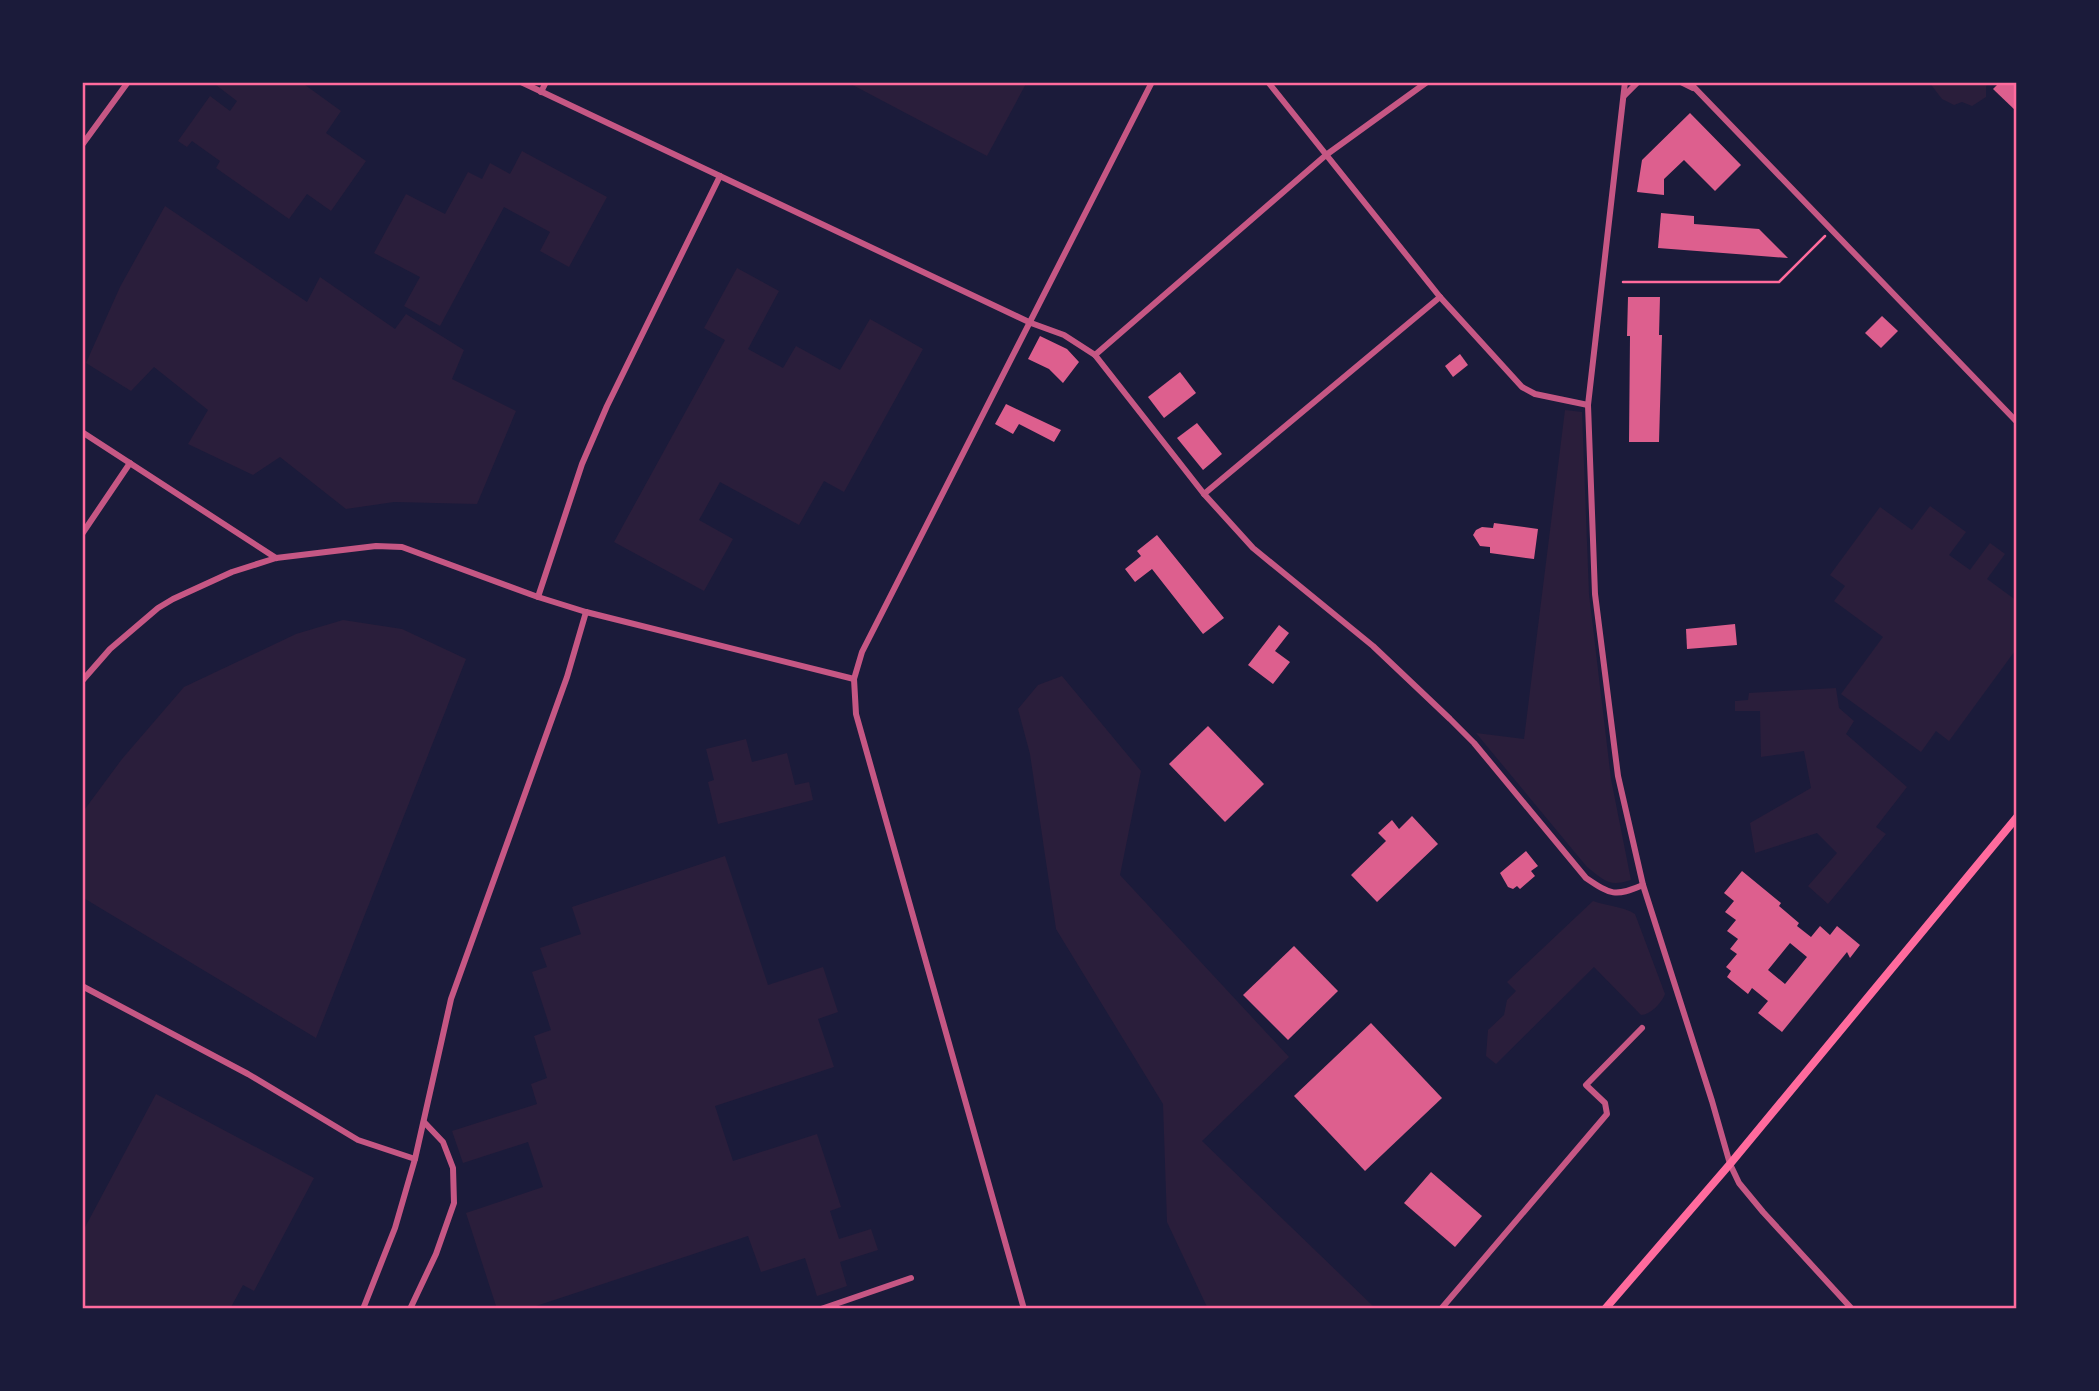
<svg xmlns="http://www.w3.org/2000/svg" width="2099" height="1391" font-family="'PT Sans',sans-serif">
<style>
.green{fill:#2a1e3b}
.building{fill:#dd5f8e;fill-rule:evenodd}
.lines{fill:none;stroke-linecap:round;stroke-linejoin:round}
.path{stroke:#ff6b9d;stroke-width:2.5}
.minor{stroke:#c65784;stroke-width:6}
.secondary{stroke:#ff6b9d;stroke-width:8}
.neatline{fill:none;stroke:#ff6b9d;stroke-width:2.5}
</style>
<rect width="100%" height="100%" fill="#1b1b3a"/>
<g class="green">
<path d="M 212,82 L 301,82 L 341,111 L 326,133 L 366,161 L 331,211 L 307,194 L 289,219 L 216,168 L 220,161 L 192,141 L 187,147 L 178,141 L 210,96 L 230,111 L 237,101 Z"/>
<path d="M 847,82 L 1027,82 L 987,156 Z"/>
<path d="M 1929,82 L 1990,82 L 1986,86 L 1986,97 L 1972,106 L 1962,102 L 1954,105 L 1942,99 Z"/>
<path d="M 522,151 L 607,197 L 569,267 L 540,251 L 550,232 L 504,207 L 440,326 L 404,306 L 420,277 L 374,253 L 406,194 L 445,214 L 468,172 L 482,179 L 490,163 L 510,174 Z"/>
<path d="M 165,206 L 307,302 L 320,277 L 395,329 L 406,314 L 464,350 L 452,379 L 516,411 L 477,504 L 394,502 L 346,509 L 280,457 L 253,475 L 188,444 L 208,410 L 154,367 L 131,391 L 86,363 L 120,287 Z"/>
<path d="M 737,268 L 779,291 L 748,349 L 783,368 L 796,346 L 840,370 L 870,319 L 923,349 L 844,492 L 824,481 L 799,525 L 720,482 L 699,520 L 733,539 L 704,591 L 614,542 L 725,340 L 704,328 Z"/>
<path d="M 1565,410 L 1582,412 L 1589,594 L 1611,779 L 1631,880 C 1609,887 1605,881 1587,867 L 1476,733 L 1524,739 Z"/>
<path d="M 1930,506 L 1966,532 L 1949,555 L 1970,570 L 1990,543 L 2005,554 L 1987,579 L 2017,601 L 2017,648 L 1949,741 L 1936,731 L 1921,752 L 1841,694 L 1883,637 L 1834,601 L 1845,586 L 1830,575 L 1880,507 L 1912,530 Z"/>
<path d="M 343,620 L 402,629 L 466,659 L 316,1038 L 82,897 L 82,813 L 122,759 L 184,687 L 296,634 Z"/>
<path d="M 1062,676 L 1141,771 L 1120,875 L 1289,1057 L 1202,1141 L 1376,1309 L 1208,1309 L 1167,1222 L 1163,1104 L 1056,929 L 1030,754 L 1018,709 L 1038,685 Z"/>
<path d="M 1836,688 L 1839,708 L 1854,721 L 1846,734 L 1907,787 L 1876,827 L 1886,834 L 1828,904 L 1808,886 L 1837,853 L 1817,833 L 1755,853 L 1750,823 L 1811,788 L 1804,751 L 1761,757 L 1760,711 L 1735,711 L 1735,701 L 1748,700 L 1749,693 Z"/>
<path d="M 746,739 L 752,762 L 787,753 L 795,785 L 809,782 L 813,800 L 718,824 L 708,782 L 714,780 L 706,749 Z"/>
<path d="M 725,856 L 768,985 L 823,967 L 838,1012 L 818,1019 L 834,1067 L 715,1106 L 733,1161 L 817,1134 L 841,1207 L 830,1211 L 839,1239 L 871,1229 L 878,1250 L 840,1262 L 847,1286 L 817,1296 L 805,1258 L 761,1272 L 748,1236 L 527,1309 L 497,1309 L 466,1213 L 543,1187 L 528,1142 L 463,1163 L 452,1131 L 537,1104 L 531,1084 L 547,1078 L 534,1036 L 551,1030 L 532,972 L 547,967 L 540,948 L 581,934 L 572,907 Z"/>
<path d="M 1593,901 C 1607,906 1622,906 1635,914 L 1665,994 C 1662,1003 1650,1015 1641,1015 L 1594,967 L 1496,1064 L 1486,1056 L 1488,1030 L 1504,1015 L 1507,1000 L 1516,991 L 1507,982 Z"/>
<path d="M 156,1094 L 314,1178 L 254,1291 L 243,1285 L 230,1309 L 82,1309 L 82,1233 Z"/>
</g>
<g class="building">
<path d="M 2000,82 L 2017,82 L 2017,112 L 1993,89 Z"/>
<path d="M 1690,113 L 1741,165 L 1715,191 L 1684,160 L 1664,179 L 1664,195 L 1637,192 L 1642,160 Z"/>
<path d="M 1661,213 L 1694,216 L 1694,224 L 1759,229 L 1788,258 L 1658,248 Z"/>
<path d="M 1628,297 L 1660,297 L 1659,335 L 1662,335 L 1659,442 L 1629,442 L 1630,336 L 1627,336 Z"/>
<path d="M 1882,316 L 1898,331 L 1881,348 L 1865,333 Z"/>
<path d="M 1040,336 L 1067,349 L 1079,362 L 1063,383 L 1049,369 L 1028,359 Z"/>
<path d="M 1460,354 L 1468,365 L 1453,377 L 1445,366 Z"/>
<path d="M 1180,372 L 1196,393 L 1164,418 L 1148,397 Z"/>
<path d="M 1006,404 L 1061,430 L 1054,442 L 1019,424 L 1013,434 L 995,424 Z"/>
<path d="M 1197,423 L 1222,454 L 1203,470 L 1177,438 Z"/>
<path d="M 1494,523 L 1538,529 L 1534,559 L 1490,553 L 1490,547 L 1480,546 L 1473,535 L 1476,530 L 1482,527 L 1493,528 Z"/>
<path d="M 1157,535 L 1224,618 L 1203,634 L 1152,569 L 1135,582 L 1125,569 L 1141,556 L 1137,551 Z"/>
<path d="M 1735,624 L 1737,645 L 1687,649 L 1686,629 Z"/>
<path d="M 1279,625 L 1289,633 L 1275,651 L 1290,662 L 1273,684 L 1248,665 Z"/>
<path d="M 1208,726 L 1264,784 L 1225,822 L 1169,764 Z"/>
<path d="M 1412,816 L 1438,844 L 1377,902 L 1351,875 L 1386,841 L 1378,833 L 1392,820 L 1399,829 Z"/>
<path d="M 1526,851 L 1538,866 L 1531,871 L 1535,876 L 1520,889 L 1517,886 L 1513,889 L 1508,887 L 1500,873 Z"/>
<path d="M 1742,871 L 1781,903 L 1779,906 L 1799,923 L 1797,926 L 1811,937 L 1820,926 L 1830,935 L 1837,926 L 1860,945 L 1850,958 L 1847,952 L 1782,1032 L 1758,1013 L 1768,1001 L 1752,988 L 1748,994 L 1727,977 L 1731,971 L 1726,967 L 1737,954 L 1730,949 L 1738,939 L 1727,931 L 1736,920 L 1725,912 L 1734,901 L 1724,893 ZM 1790,943 L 1807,957 L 1785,984 L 1768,970 Z"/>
<path d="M 1294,946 L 1338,991 L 1288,1040 L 1243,995 Z"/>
<path d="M 1371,1023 L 1442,1098 L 1365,1171 L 1294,1096 Z"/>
<path d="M 1431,1172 L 1482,1216 L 1455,1247 L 1404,1203 Z"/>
</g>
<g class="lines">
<path class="path" d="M 1623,282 L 1779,282 L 1825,236"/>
<g class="minor">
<path d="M 521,82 L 1031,323 L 1064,335 L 1095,355 L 1204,494 L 1253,548 L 1373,646 L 1450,719 L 1474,743 L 1586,878 C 1611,895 1615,897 1643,885"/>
<path d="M 1268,82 L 1440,297 L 1522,387 L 1535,394 L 1588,405"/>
<path d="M 1625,82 L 1588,405 L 1595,594 L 1618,776 L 1643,885 L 1712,1101 L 1730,1164 L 1739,1183 L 1763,1212 L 1852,1309"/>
<path d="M 1681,82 L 1693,88"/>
<path d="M 1689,82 L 2017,422"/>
<path d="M 541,92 L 546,82"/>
<path d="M 1624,96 L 1638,82"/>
<path d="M 82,145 L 128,82"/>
<path d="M 1095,355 L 1326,155 L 1427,82"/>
<path d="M 82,432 L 276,558"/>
<path d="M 1204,494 L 1440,297"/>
<path d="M 82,534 L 130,463"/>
<path d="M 538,597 L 582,464 L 607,406 L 720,176"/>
<path d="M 82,681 L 110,649 L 158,608 L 173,599 L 232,572 L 276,558 L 376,546 L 402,547 L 538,597 L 586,612 L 854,679"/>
<path d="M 82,986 L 248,1074 L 358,1140 L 415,1159"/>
<path d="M 363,1309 L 395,1228 L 415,1159 L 451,999 L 567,677 L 586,612"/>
<path d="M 410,1309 L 436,1254 L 454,1203 L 453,1168 L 443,1142 L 424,1122"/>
<path d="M 821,1309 L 911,1278"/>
<path d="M 1024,1309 L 856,714 L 854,679 L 862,652 L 1152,82"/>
<path d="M 1441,1309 L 1607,1114 L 1605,1103 L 1586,1085 L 1642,1028"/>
</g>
<path class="secondary" d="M 1605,1309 L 1730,1164 L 2017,817"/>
</g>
<rect width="2099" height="1391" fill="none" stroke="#1b1b3a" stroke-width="168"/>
<rect x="84" y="84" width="1931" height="1223" class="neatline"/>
</svg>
